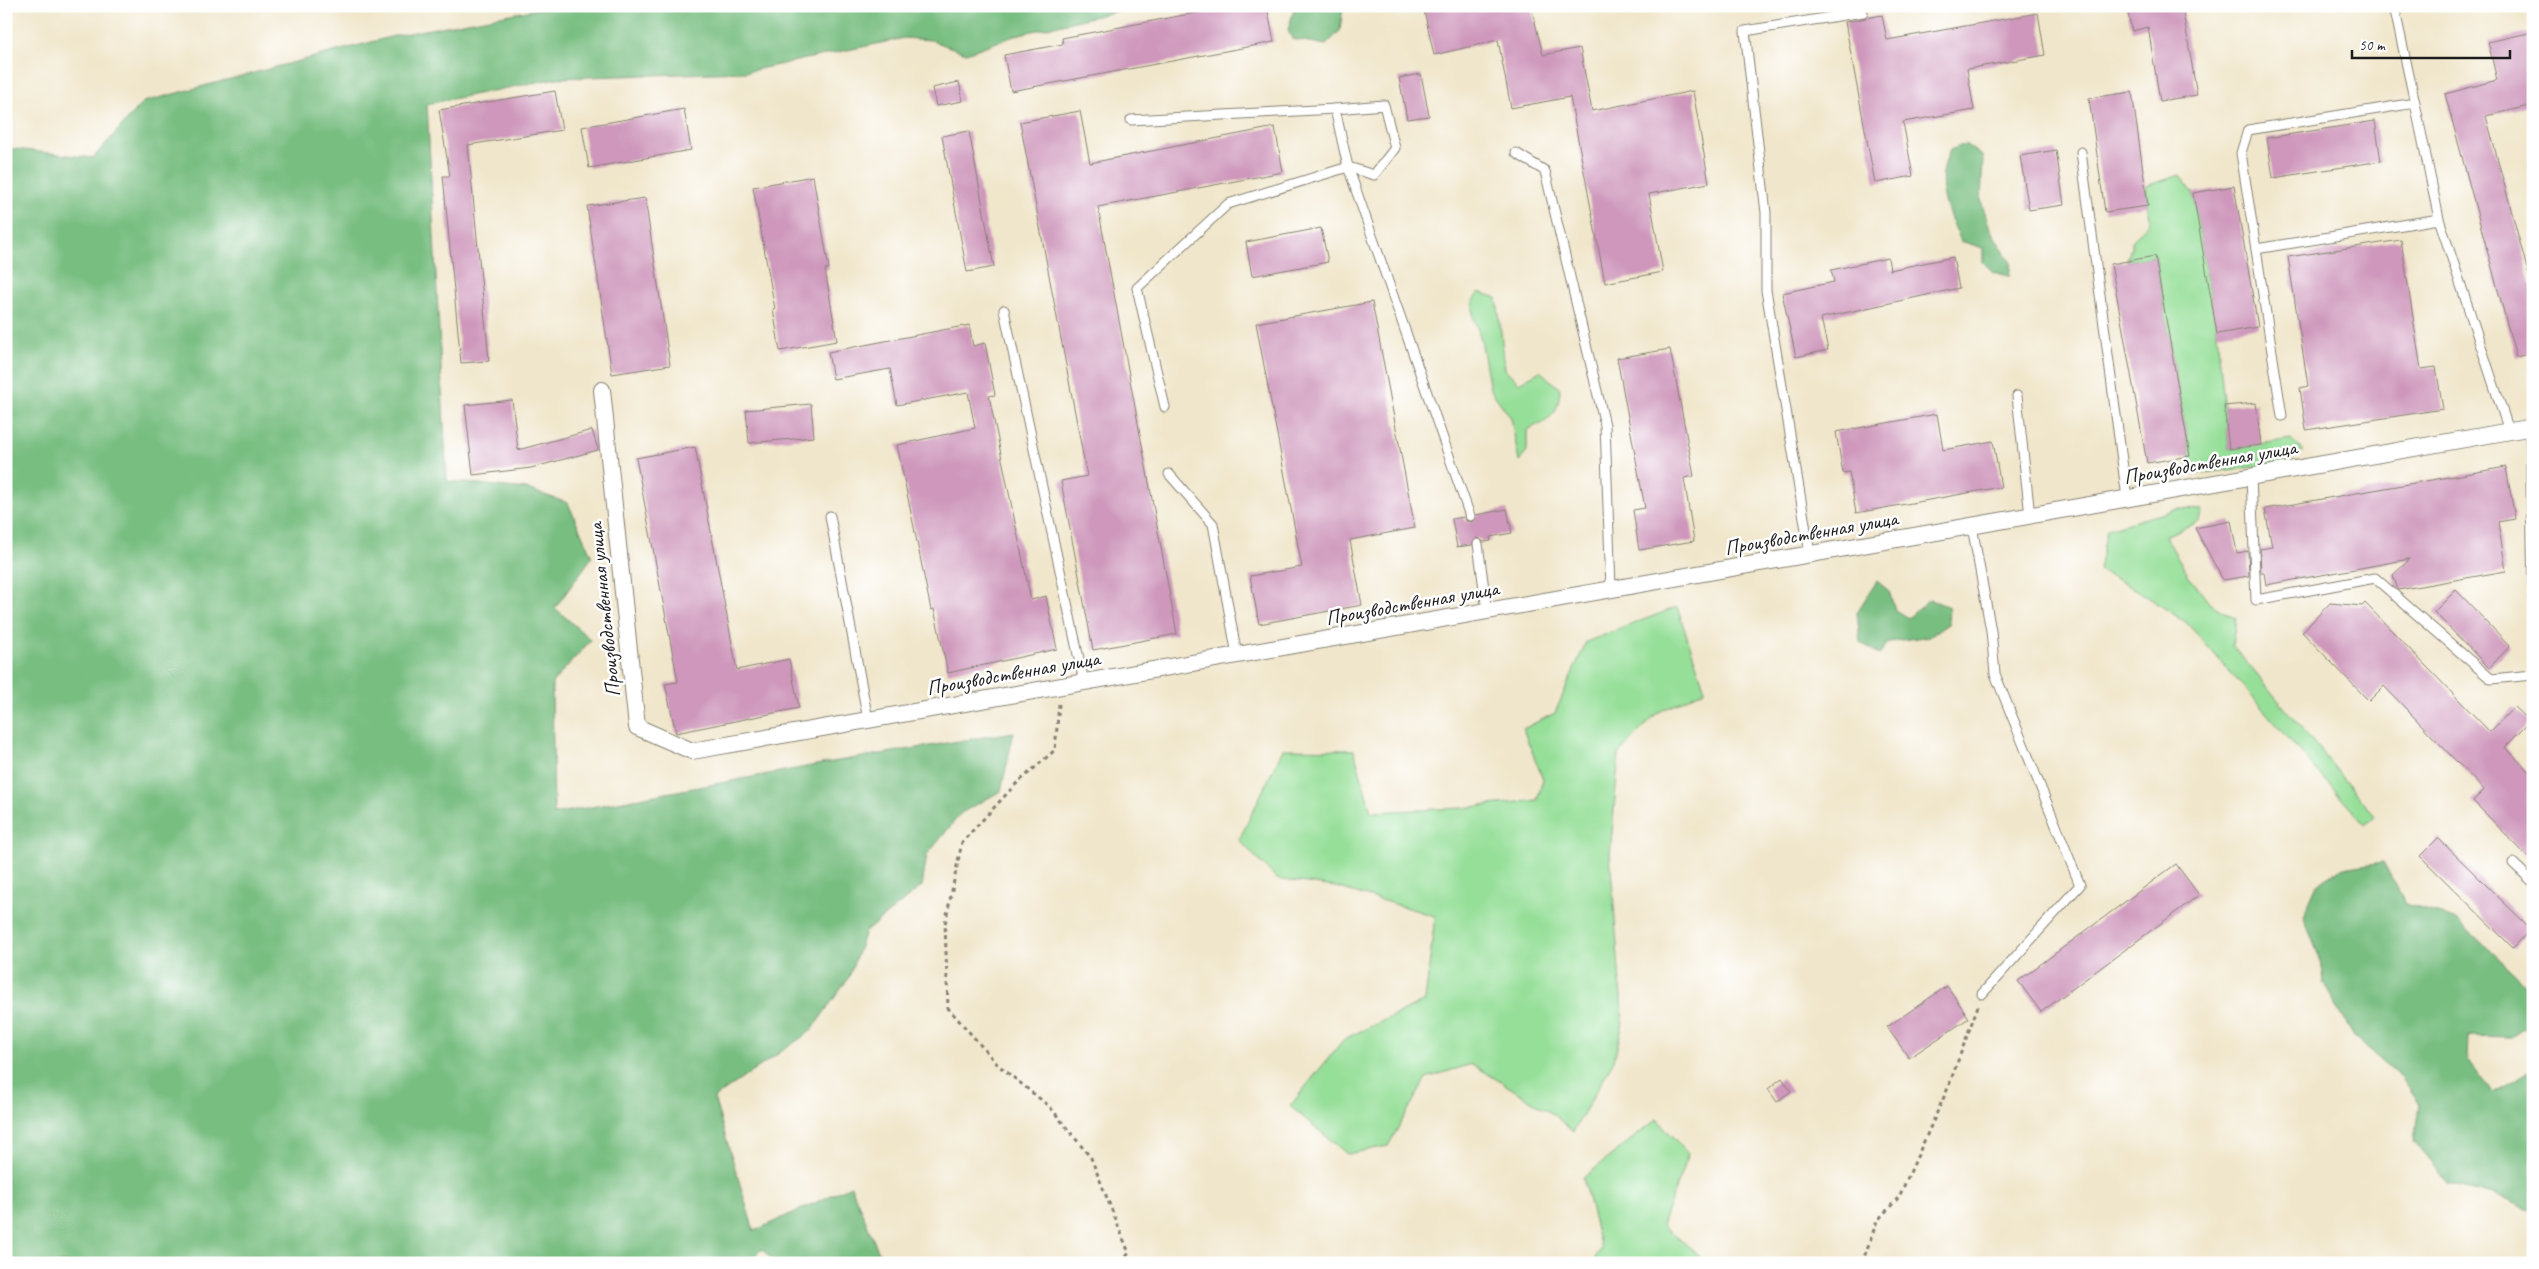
<svg xmlns="http://www.w3.org/2000/svg" width="2539" height="1269" font-family="Caveat,sans-serif">
<style>
.green{fill:#96df99;stroke:#597e5a}
.forest{fill:#78be81;stroke:#4a6d4e}
.building{fill:#ce97bb}
.lines{fill:none;stroke-linecap:round;stroke-linejoin:round}
.lane-casing{stroke:#868174;stroke-width:11}
.street-casing{stroke:#868174;stroke-width:18}
.path{stroke:#868174;stroke-width:3;stroke-dasharray:4 4;stroke-linecap:butt}
.lane{stroke:#fff;stroke-width:9}
.street{stroke:#fff;stroke-width:16}
.labels{text-anchor:middle;stroke-width:5;stroke-linejoin:round;paint-order:stroke}
.street-label{font-size:21px;fill:#1c1c1c;stroke:#fff}
</style>
<rect width="100%" height="100%" fill="#fff"/>
<filter id="ink" filterUnits="userSpaceOnUse"><feTurbulence type="fractalNoise" baseFrequency=".02" numOctaves="2"/><feDisplacementMap in="SourceGraphic" scale="10" xChannelSelector="R" yChannelSelector="G"/><feConvolveMatrix kernelMatrix="1 2 1 2 8 2 1 2 1" color-interpolation-filters="sRGB"/></filter>
<filter id="wash" filterUnits="userSpaceOnUse"><feTurbulence type="fractalNoise" baseFrequency=".0096" numOctaves="4" result="noise"/><feDisplacementMap in="SourceGraphic" scale="20" xChannelSelector="R" yChannelSelector="G"/><feGaussianBlur stdDeviation="1.12" result="paint"/><feColorMatrix in="noise" values="0 0 0 0 0 0 0 0 0 0 0 0 0 0 0 0 0 1.4 0 .05"/><feComposite in="paint" operator="in"/></filter>
<g filter="url(#wash)">
<rect width="100%" height="100%" fill="#f0e6cb"/>
<g class="green">
<path d="M 2180,175 L 2193,193 L 2217,334 L 2229,449 L 2291,439 L 2303,451 L 2287,463 L 2186,475 L 2190,456 L 2155,256 L 2127,261 L 2133,240 L 2149,222 L 2146,186 Z"/>
<path d="M 1479,292 L 1497,298 L 1505,369 L 1519,383 L 1540,371 L 1560,389 C 1558,417 1551,418 1527,430 L 1527,452 L 1519,461 L 1511,418 L 1490,389 L 1481,339 L 1473,316 L 1473,301 Z"/>
<path d="M 2178,509 L 2203,510 L 2200,521 L 2165,536 L 2187,573 L 2209,603 L 2236,619 L 2232,645 L 2375,816 L 2365,825 L 2187,623 L 2137,590 L 2099,570 L 2107,529 Z"/>
<path d="M 1677,607 L 1705,690 L 1657,713 L 1619,753 L 1610,855 L 1623,1022 L 1614,1060 L 1573,1132 L 1554,1115 L 1472,1064 L 1426,1078 L 1388,1146 L 1347,1154 L 1290,1106 L 1344,1039 L 1425,1001 L 1435,916 L 1336,887 L 1277,879 L 1239,840 L 1283,749 L 1354,750 L 1371,812 L 1462,808 L 1537,800 L 1543,779 L 1523,729 L 1555,713 L 1586,642 Z"/>
<path d="M 1657,1119 L 1688,1154 L 1662,1225 L 1699,1255 L 1700,1263 L 1592,1263 L 1601,1249 L 1583,1178 Z"/>
</g>
<g class="forest">
<path d="M 554,6 L 1139,6 L 1020,34 L 966,53 L 931,40 L 904,38 L 745,72 L 557,78 L 427,104 L 447,481 L 527,489 L 568,503 L 592,557 L 555,608 L 591,640 L 552,683 L 554,814 L 838,761 L 1014,732 L 1001,791 L 961,813 L 927,855 L 922,886 L 865,932 L 849,977 L 811,1031 L 714,1098 L 754,1231 L 851,1186 L 883,1263 L 775,1263 L 762,1249 L 747,1263 L 6,1263 L 6,148 L 93,158 L 143,102 L 398,35 Z"/>
<path d="M 1295,6 L 1343,6 L 1340,31 L 1326,45 L 1292,39 L 1288,30 Z"/>
<path d="M 1965,144 L 1983,157 L 1981,200 L 1990,229 L 2011,263 L 2009,276 L 1993,272 L 1983,262 L 1983,248 L 1961,241 C 1946,208 1934,185 1950,150 Z"/>
<path d="M 1877,581 L 1889,591 L 1895,610 L 1908,618 L 1929,599 L 1949,607 L 1948,624 L 1930,636 L 1889,642 L 1879,654 L 1860,642 L 1857,612 Z"/>
<path d="M 2383,862 L 2406,904 L 2457,920 L 2516,974 L 2533,996 L 2533,1023 L 2512,1037 L 2469,1036 L 2468,1060 L 2492,1093 L 2524,1075 L 2533,1067 L 2533,1212 L 2497,1196 L 2448,1184 L 2414,1142 L 2419,1104 L 2401,1077 L 2354,1036 L 2323,983 L 2320,959 L 2303,916 L 2317,884 L 2342,868 Z"/>
</g>
<g id="blocks">
<g class="building">
<path d="M 1232,6 L 1267,6 L 1274,42 L 1011,91 L 1004,55 L 1063,44 L 1062,38 Z"/>
<path d="M 1423,6 L 1531,6 L 1543,55 L 1580,48 L 1592,111 L 1693,91 L 1709,183 L 1649,194 L 1663,272 L 1605,283 L 1570,97 L 1511,108 L 1498,40 L 1434,55 Z"/>
<path d="M 2126,6 L 2182,6 L 2197,95 L 2160,101 L 2148,27 L 2132,31 Z"/>
<path d="M 2038,13 L 2045,55 L 1967,69 L 1974,110 L 1903,122 L 1913,176 L 1875,183 L 1845,22 L 1882,15 L 1887,40 Z"/>
<path d="M 2533,32 L 2533,105 L 2486,116 L 2533,291 L 2533,353 L 2516,357 L 2445,94 L 2497,80 L 2488,42 Z"/>
<path d="M 1421,74 L 1429,116 L 1407,119 L 1399,78 Z"/>
<path d="M 959,82 L 963,101 L 936,106 L 932,88 Z"/>
<path d="M 555,91 L 562,130 L 468,145 L 489,361 L 461,363 L 443,176 L 450,176 L 439,110 Z"/>
<path d="M 2132,92 L 2148,206 L 2105,212 L 2089,98 Z"/>
<path d="M 684,109 L 691,150 L 589,168 L 582,127 Z"/>
<path d="M 1080,111 L 1090,163 L 1275,127 L 1283,172 L 1098,207 L 1177,634 L 1093,650 L 1061,481 L 1087,476 L 1020,122 Z"/>
<path d="M 2375,121 L 2381,161 L 2273,178 L 2267,138 Z"/>
<path d="M 969,131 L 994,267 L 967,272 L 942,136 Z"/>
<path d="M 2056,150 L 2064,205 L 2029,210 L 2020,156 Z"/>
<path d="M 813,176 L 829,269 L 825,269 L 837,341 L 780,351 L 773,309 L 775,309 L 753,187 Z"/>
<path d="M 2234,186 L 2258,327 L 2217,334 L 2193,193 Z"/>
<path d="M 645,198 L 670,365 L 612,374 L 587,206 Z"/>
<path d="M 1321,228 L 1328,262 L 1252,276 L 1246,242 Z"/>
<path d="M 2401,240 L 2421,369 L 2436,367 L 2443,409 L 2306,430 L 2300,388 L 2308,386 L 2288,257 Z"/>
<path d="M 2155,256 L 2190,456 L 2147,463 L 2111,264 Z"/>
<path d="M 1953,257 L 1959,288 L 1821,318 L 1828,350 L 1796,357 L 1782,293 L 1834,282 L 1831,270 L 1888,258 L 1890,270 Z"/>
<path d="M 1372,302 L 1415,528 L 1350,540 L 1362,605 L 1259,624 L 1250,576 L 1302,567 L 1256,323 Z"/>
<path d="M 969,325 L 973,346 L 985,343 L 995,395 L 989,396 L 1031,600 L 1046,596 L 1057,649 L 948,673 L 934,609 L 931,610 L 897,445 L 975,428 L 968,392 L 897,405 L 890,369 L 833,379 L 828,352 Z"/>
<path d="M 1670,349 L 1694,476 L 1684,478 L 1694,541 L 1639,550 L 1633,510 L 1645,508 L 1617,358 Z"/>
<path d="M 512,400 L 518,450 L 592,430 L 598,450 L 531,468 L 473,475 L 465,405 Z"/>
<path d="M 2256,403 L 2261,445 L 2229,449 L 2224,406 Z"/>
<path d="M 811,404 L 814,437 L 749,443 L 746,410 Z"/>
<path d="M 1937,414 L 1943,450 L 1993,441 L 2001,487 L 1856,513 L 1849,472 L 1843,473 L 1836,432 Z"/>
<path d="M 695,447 L 737,670 L 789,659 L 799,708 L 676,733 L 665,684 L 678,682 L 636,458 Z"/>
<path d="M 2506,467 L 2515,519 L 2498,522 L 2506,571 L 2398,590 L 2393,575 L 2410,559 L 2266,585 L 2264,573 L 2261,573 L 2260,549 L 2272,547 L 2265,509 Z"/>
<path d="M 1507,509 L 1512,533 L 1490,537 L 1491,541 L 1484,542 L 1477,538 L 1472,545 L 1457,547 L 1452,519 L 1464,517 L 1466,521 L 1472,522 L 1476,515 Z"/>
<path d="M 2231,521 L 2237,553 L 2248,551 L 2249,576 L 2223,580 L 2195,528 Z"/>
<path d="M 2456,590 L 2510,646 L 2489,668 L 2434,612 Z"/>
<path d="M 2330,603 L 2362,606 L 2365,603 L 2490,732 L 2514,707 L 2530,722 L 2505,747 L 2533,776 L 2533,862 L 2473,801 L 2484,790 L 2384,686 L 2369,701 L 2302,632 Z"/>
<path d="M 2438,838 L 2531,929 L 2513,948 L 2420,856 Z"/>
<path d="M 2176,864 L 2199,895 L 2041,1012 L 2018,981 Z"/>
<path d="M 1947,986 L 1969,1018 L 1909,1058 L 1887,1027 Z"/>
<path d="M 1782,1078 L 1791,1091 L 1777,1102 L 1768,1089 Z"/>
</g>
</g>
</g>
<g filter="url(#ink)">
<use href="#blocks" fill-opacity="0" stroke="#868174" stroke-width="1"/>
<g class="lines">
<defs>
<g id="lane">
<path d="M 2394,6 L 2415,103"/>
<path d="M 1131,120 L 1335,109 L 1348,167 L 1470,516"/>
<path d="M 2081,152 L 2127,498"/>
<path d="M 1516,153 L 1545,171 L 1605,425 L 1611,589"/>
<path d="M 2533,162 L 2533,163"/>
<path d="M 2256,249 L 2439,219"/>
<path d="M 1004,310 L 1084,682"/>
<path d="M 2017,396 L 2030,516"/>
<path d="M 1165,407 L 1137,288 L 1228,204 L 1348,167 L 1374,175 L 1395,148 L 1384,105 L 1335,109"/>
<path d="M 2282,416 L 2241,153 L 2248,130 L 2415,103 L 2439,219 L 2509,431"/>
<path d="M 2530,427 L 2533,599"/>
<path d="M 1169,474 L 1213,524 L 1237,655"/>
<path d="M 2251,477 L 2256,600 L 2375,578 L 2491,679 L 2533,675"/>
<path d="M 830,516 L 868,720"/>
<path d="M 1972,526 L 1991,631 L 1995,674 L 2080,885 L 1982,994"/>
<path d="M 1478,544 L 1487,611"/>
<path d="M 1810,554 L 1766,290 L 1766,213 L 1745,31 L 1863,12"/>
<path d="M 2513,863 L 2533,882"/>
</g>
<path id="street" d="M 602,390 L 637,727 L 692,751 L 2533,427"/>
</defs>
<use href="#lane" class="lane-casing"/>
<use href="#street" class="street-casing"/>
<g class="path">
<path d="M 1059,704 L 1055,750 L 1015,785 L 962,842 L 945,924 L 948,1008 L 998,1065 L 1050,1107 L 1091,1158 L 1129,1253 L 1121,1263"/>
<path d="M 1862,1263 L 1877,1221 L 1899,1197 L 1948,1088 L 1978,1006"/>
</g>
<use href="#lane" class="lane"/>
<use href="#street" class="street"/>
</g>
</g>
<g class="labels">
<g class="street-label">
<text transform="translate(2210 462) rotate(-10)" y="7">Производственная улица</text>
<text transform="translate(1811 533) rotate(-10)" y="7">Производственная улица</text>
<text transform="translate(1412 603) rotate(-10)" y="7">Производственная улица</text>
<text transform="translate(604 610) rotate(-96)" y="7">Производственная улица</text>
<text transform="translate(1013 673) rotate(-10)" y="7">Производственная улица</text>
</g>
</g>
<rect width="2539" height="1269" fill="none" stroke="#fff" stroke-width="25"/>
<path d="M2352 50v8h158v-8" fill="none" stroke="#1c1c1c" stroke-width="2.5"/>
<text x="2359" y="50" font-size="15" fill="#1c1c1c" stroke="#ffffff" stroke-width="4" paint-order="stroke">50 m</text>
</svg>
